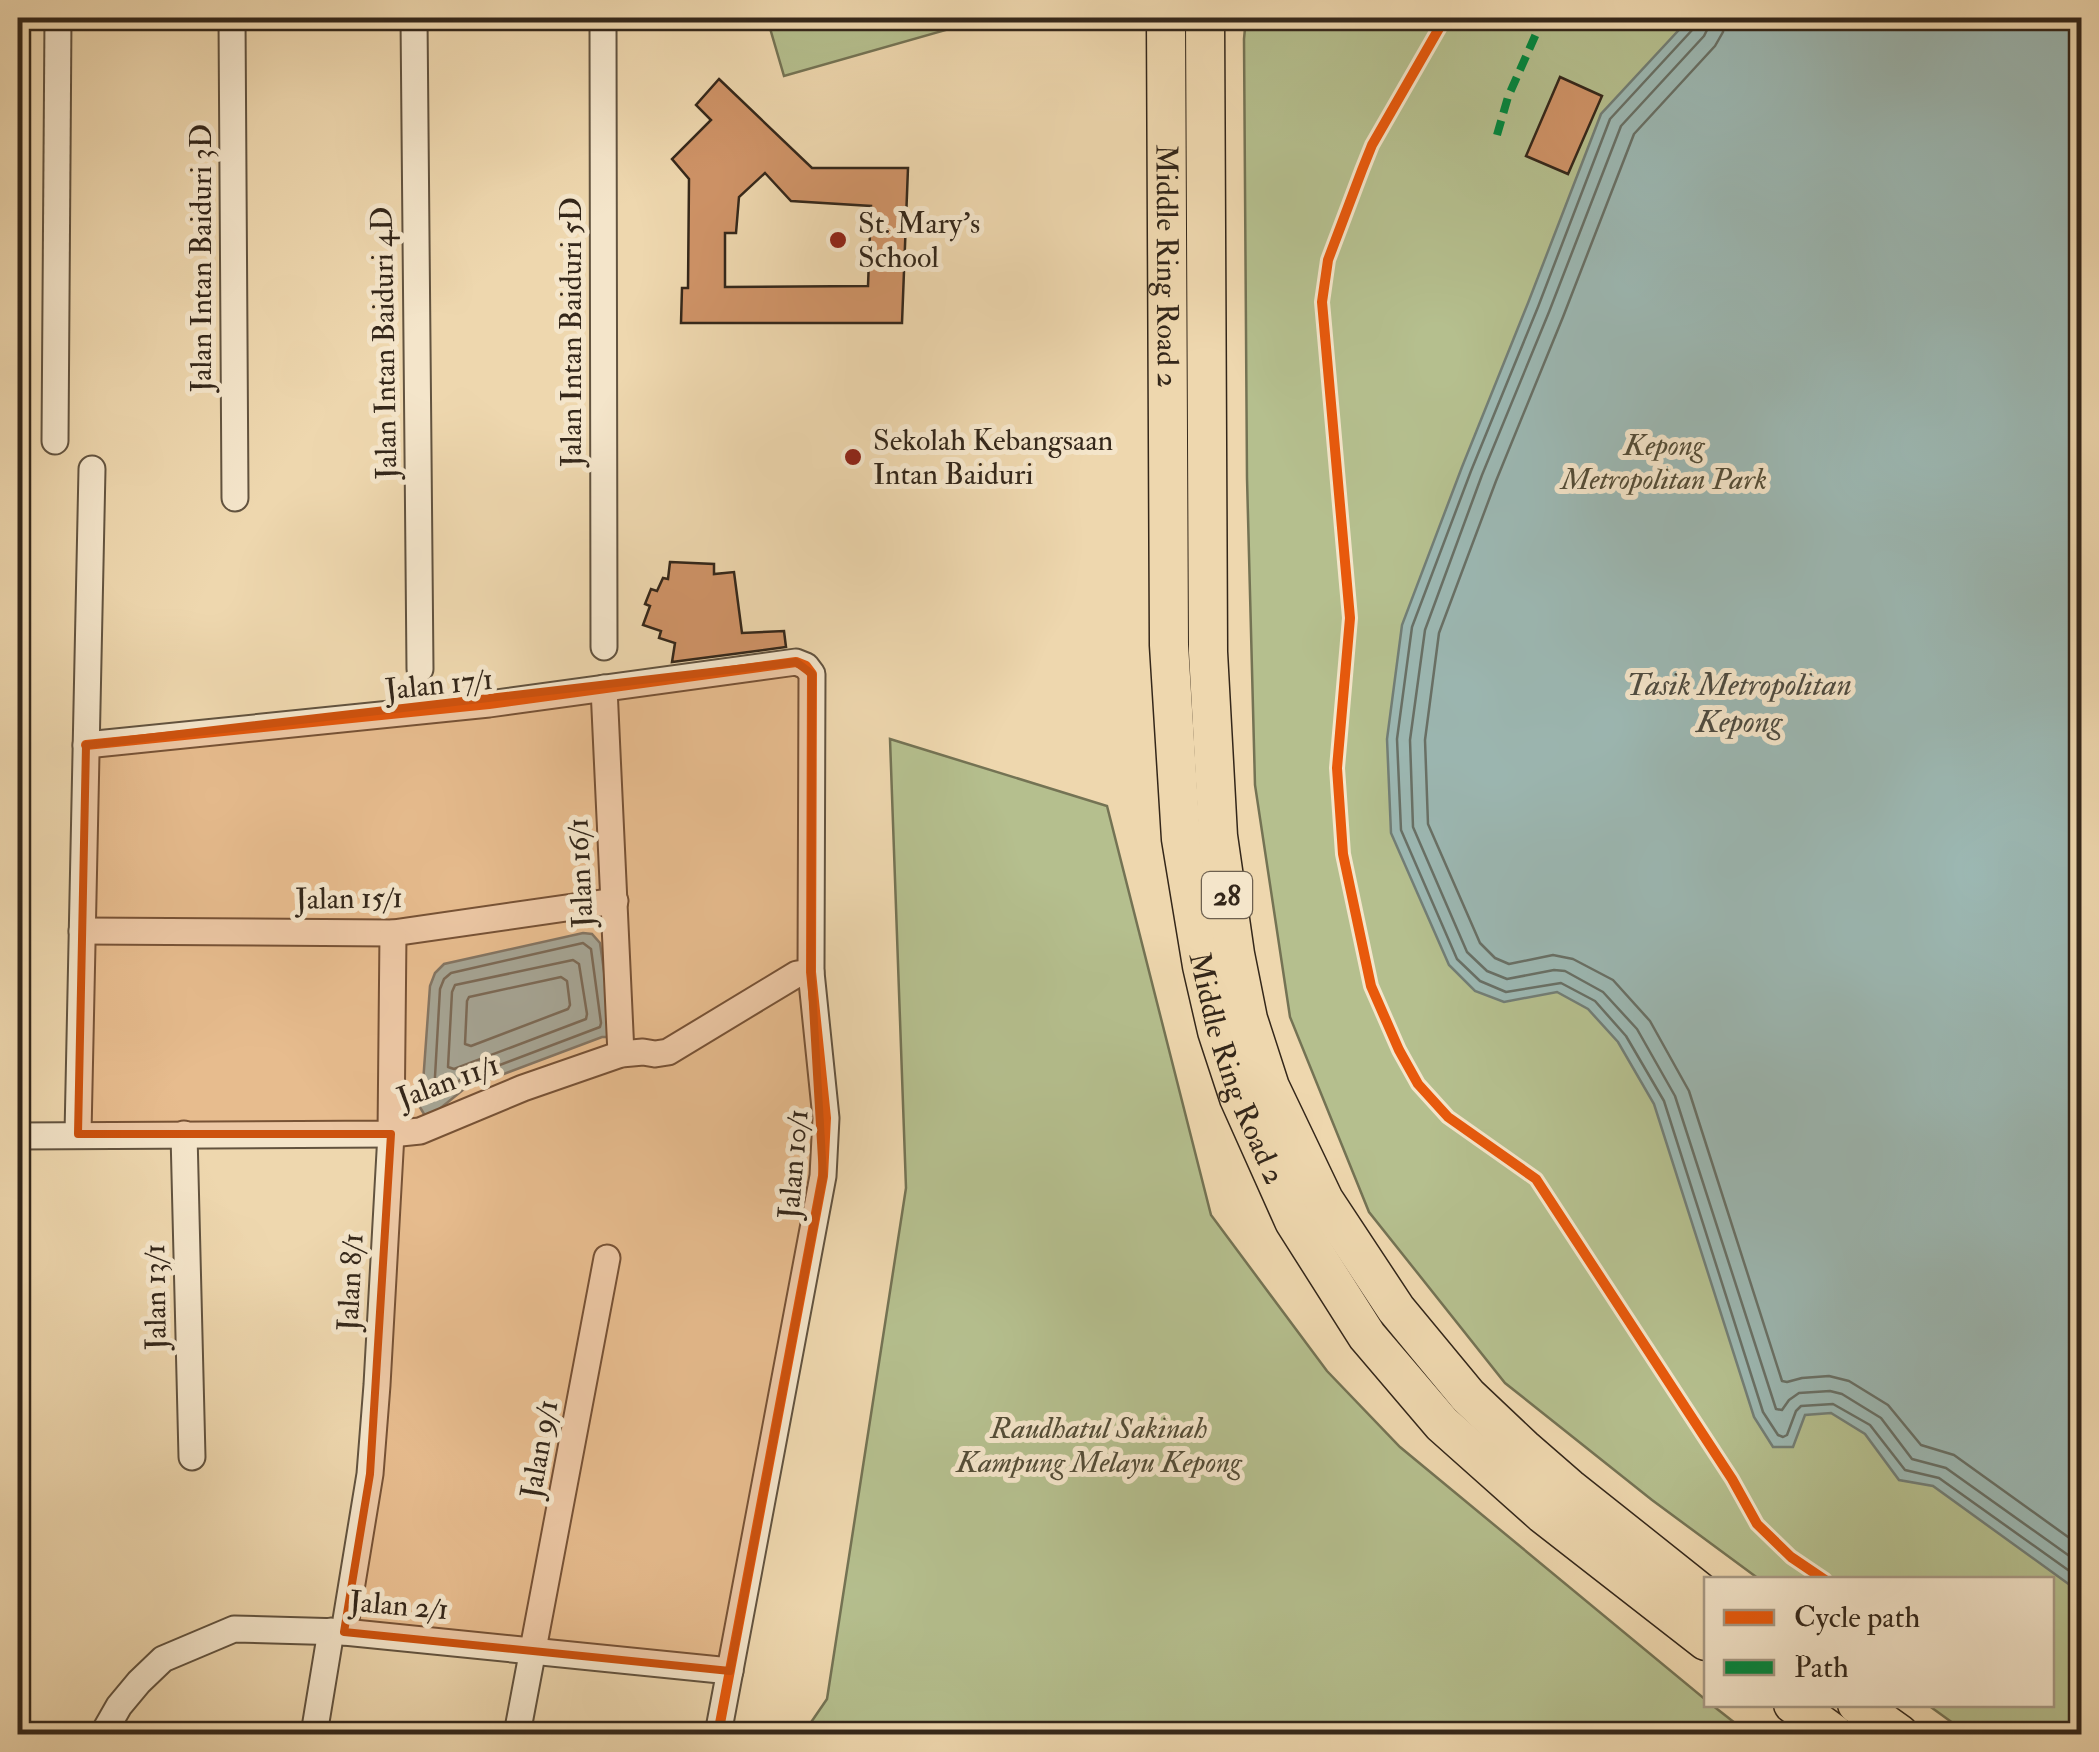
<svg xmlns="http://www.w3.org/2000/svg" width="2099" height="1752" font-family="'IM FELL Double Pica',serif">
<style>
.green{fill:#b5bf8e;stroke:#747354;stroke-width:2.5}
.water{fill:#9cb8b3;stroke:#727e76;stroke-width:2.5}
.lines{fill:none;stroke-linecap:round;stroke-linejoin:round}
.shore{stroke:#687066;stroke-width:2.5}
.building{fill:#cf9367;stroke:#34271a;stroke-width:2.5;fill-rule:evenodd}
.minor-casing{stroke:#62533f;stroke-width:29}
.highway-casing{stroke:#34271a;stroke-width:41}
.minor{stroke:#f4e5ca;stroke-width:25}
.highway{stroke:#eed7ae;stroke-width:38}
.quiet{stroke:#00873e;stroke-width:8;stroke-dasharray:15 8;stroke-linecap:butt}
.cycleway-casing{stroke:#f4e5ca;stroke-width:16}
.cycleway{stroke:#e8590c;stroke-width:10}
.marked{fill:#cd520e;fill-opacity:0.2;stroke:#cd520e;stroke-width:8;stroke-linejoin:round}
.poi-dot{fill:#8f2418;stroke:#f4e5ca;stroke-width:4}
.labels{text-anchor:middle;stroke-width:10;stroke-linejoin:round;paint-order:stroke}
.shield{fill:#f4e5ca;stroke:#6e604f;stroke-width:2.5}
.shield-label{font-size:28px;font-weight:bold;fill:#34271a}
.poi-label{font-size:30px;fill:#34271a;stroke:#f4e5ca;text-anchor:start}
.street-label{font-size:30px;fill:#34271a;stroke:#f4e5ca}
.park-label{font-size:30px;font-style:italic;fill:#544d37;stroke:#f4e5ca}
.water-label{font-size:32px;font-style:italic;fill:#4e4b40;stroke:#f4e5ca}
</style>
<rect width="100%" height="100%" fill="#eed7ae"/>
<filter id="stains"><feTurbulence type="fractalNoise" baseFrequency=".002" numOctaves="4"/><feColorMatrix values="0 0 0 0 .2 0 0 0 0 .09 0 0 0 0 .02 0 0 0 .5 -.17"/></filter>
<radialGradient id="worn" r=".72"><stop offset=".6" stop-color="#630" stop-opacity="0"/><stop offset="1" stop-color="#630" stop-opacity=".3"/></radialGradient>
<g class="green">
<path d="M 767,18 L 973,18 L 974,22 L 784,76 Z"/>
<path d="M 1246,18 L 2081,18 L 2081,1734 L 1968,1734 L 1928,1705 L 2052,1704 L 2052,1580 L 1759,1579 L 1652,1500 L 1505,1383 L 1369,1212 L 1290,1017 L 1255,785 L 1247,478 L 1244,39 Z"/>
<path d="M 890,739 L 1107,806 L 1211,1215 L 1327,1371 L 1400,1447 L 1706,1700 L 1706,1704 L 1712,1705 L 1749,1734 L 803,1734 L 827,1699 L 906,1188 Z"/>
</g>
<g class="water">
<path d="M 1690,18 L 2081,18 L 2081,1593 L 1933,1486 L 1899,1480 L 1865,1434 L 1831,1413 L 1805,1415 L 1793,1447 L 1773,1447 L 1754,1417 L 1654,1104 L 1618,1042 L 1588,1009 L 1557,992 L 1504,1002 L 1475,991 L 1449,965 L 1391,833 L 1387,739 L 1402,625 L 1462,467 L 1528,303 L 1601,114 Z"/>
<path d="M 583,933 L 592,934 L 600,943 L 611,1021 L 609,1037 L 602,1037 L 464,1089 L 427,1119 L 418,1104 L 422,1097 L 430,986 L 435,973 L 444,964 Z"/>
</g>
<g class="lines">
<g class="shore">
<path d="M 1697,18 L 1694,28 L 1610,119 L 1538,307 L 1471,471 L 1412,627 L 1397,739 L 1401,830 L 1457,959 L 1480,981 L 1506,992 L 1561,983 L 1595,1001 L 1626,1036 L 1664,1101 L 1763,1412 L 1778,1435 L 1783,1437 L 1787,1435 L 1796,1411 L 1801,1406 L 1833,1404 L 1870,1425 L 1905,1470 L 1939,1478 L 2082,1580"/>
<path d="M 1709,18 L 1708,28 L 1704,36 L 1621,126 L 1549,312 L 1482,475 L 1425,630 L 1410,740 L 1413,827 L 1467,952 L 1487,971 L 1507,979 L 1554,970 L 1565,971 L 1603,992 L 1637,1029 L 1675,1096 L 1776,1409 L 1782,1410 L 1789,1400 L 1799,1393 L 1830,1391 L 1842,1394 L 1881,1418 L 1912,1459 L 1946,1468 L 2082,1565"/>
<path d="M 1724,18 L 1723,32 L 1715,46 L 1634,134 L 1563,317 L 1496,481 L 1439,633 L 1425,740 L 1428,824 L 1480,943 L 1495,958 L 1509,964 L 1553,955 L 1573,959 L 1613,980 L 1650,1021 L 1689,1091 L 1782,1381 L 1787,1382 L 1802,1378 L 1829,1376 L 1849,1381 L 1888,1405 L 1921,1445 L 1954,1455 L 2082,1547"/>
<path d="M 583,943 L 591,949 L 601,1023 L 600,1027 L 460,1080 L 440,1095 L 434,1094 L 440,989 L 444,979 L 451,973 Z"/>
<path d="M 573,960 L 579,964 L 587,1014 L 586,1019 L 454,1069 L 448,1067 L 452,992 L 455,985 Z"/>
<path d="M 561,977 L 567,981 L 570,1005 L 568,1009 L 471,1046 L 465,1044 L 467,1001 L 469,997 Z"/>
</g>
</g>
<g class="building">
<path d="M 1560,77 L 1602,96 L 1568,174 L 1526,156 Z"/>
<path d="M 719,79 L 812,168 L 908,168 L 902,323 L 681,323 L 682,288 L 688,288 L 689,179 L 672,159 L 711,120 L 696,105 ZM 765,173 L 791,201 L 871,206 L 868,286 L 725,287 L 725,233 L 736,233 L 739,197 Z"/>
<path d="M 670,562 L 714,564 L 714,574 L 734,572 L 742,633 L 784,631 L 786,647 L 672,662 L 675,643 L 659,638 L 661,631 L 643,625 L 650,606 L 645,604 L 651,589 L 657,591 L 663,578 L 668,579 Z"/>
</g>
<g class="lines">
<defs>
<g id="minor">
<path d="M 232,18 L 235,498"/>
<path d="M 414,18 L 420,669"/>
<path d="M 603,18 L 604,647"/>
<path d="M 55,441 L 58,18"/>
<path d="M 604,688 L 621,1054"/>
<path d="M 86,745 L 489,704 L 796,662 L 806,666 L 812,674 L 811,972 L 826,1118 L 823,1176 L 718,1734"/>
<path d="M 82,931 L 393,933 L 615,901"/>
<path d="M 78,1134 L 92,469"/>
<path d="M 184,1134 L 192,1457"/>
<path d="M 18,1136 L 391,1134 L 420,1131 L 523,1088 L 621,1054 L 643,1052 L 655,1054 L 668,1052 L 797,974 L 811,972"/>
<path d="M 344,1632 L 370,1474 L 377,1385 L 391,1134 L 393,933"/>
<path d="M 103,1734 L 119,1706 L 139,1682 L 163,1659 L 234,1629 L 344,1632 L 730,1671"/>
<path d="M 314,1734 L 331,1631"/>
<path d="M 517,1734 L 607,1258"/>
</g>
<g id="highway">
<path id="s1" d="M 1166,18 L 1169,645 L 1181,839 L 1202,966 L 1217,1031 L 1239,1098 L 1294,1221 L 1367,1336 L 1442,1424 L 1543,1514 L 1706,1641"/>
<path d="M 1205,18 L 1208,652 L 1218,836 L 1235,954 L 1248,1019 L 1270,1087 L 1324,1200 L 1396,1309 L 1468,1396 L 1523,1448 L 1569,1488 L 1706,1597"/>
<path d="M 1793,1704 L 1834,1734"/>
<path d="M 1857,1704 L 1899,1734"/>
</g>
</defs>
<use href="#minor" class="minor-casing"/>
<use href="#highway" class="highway-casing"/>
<use href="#minor" class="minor"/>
<use href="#highway" class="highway"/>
<path class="quiet" d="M 1497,135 L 1508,97 L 1543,18"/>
<defs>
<g id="cycleway">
<path d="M 1445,18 L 1372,145 L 1362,170 L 1328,260 L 1322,302 L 1350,618 L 1337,768 L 1343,854 L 1371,986 L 1399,1050 L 1418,1084 L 1448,1117 L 1536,1179 L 1732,1479 L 1757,1524 L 1791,1557 L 1825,1580"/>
<path d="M 86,745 L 489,704 L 796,662 L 806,666 L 812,674 L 811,972 L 826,1118 L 823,1176 L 718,1734"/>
</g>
</defs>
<use href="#cycleway" class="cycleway-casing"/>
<use href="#cycleway" class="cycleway"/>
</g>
<path class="marked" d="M 796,662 L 812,674 L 811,972 L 823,1176 L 730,1671 L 344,1632 L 370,1474 L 391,1134 L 78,1134 L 86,745 Z"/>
<g class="poi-dot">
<circle cx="838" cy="240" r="10"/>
<circle cx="853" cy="457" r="10"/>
</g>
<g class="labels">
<rect class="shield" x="1202" y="872" width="50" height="46" rx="8"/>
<g class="shield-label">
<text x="1227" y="905">28</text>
</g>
<g class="poi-label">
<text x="858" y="233">St. Mary's<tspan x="858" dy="34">School</tspan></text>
<text x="873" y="450">Sekolah Kebangsaan<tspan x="873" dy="34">Intan Baiduri</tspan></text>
</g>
<g class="street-label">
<text transform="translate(201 258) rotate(-90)" y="10">Jalan Intan Baiduri 3D</text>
<text dy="10" stroke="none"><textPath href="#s1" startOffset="248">Middle Ring Road 2</textPath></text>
<text transform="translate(571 332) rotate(-90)" y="10">Jalan Intan Baiduri 5D</text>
<text transform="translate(384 343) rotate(-91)" y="10">Jalan Intan Baiduri 4D</text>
<text transform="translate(439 684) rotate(-6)" y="10">Jalan 17/1</text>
<text transform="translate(580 873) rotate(-93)" y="10">Jalan 16/1</text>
<text transform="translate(349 898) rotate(-1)" y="10">Jalan 15/1</text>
<text dy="10" stroke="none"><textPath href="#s1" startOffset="1058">Middle Ring Road 2</textPath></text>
<text transform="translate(448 1081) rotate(-20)" y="10">Jalan 11/1</text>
<text transform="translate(793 1164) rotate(-85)" y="10">Jalan 10/1</text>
<text transform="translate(350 1282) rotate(-87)" y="10">Jalan 8/1</text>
<text transform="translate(155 1297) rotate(-91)" y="10">Jalan 13/1</text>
<text transform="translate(539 1449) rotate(-80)" y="10">Jalan 9/1</text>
<text transform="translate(399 1605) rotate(5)" y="10">Jalan 2/1</text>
</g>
<g class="park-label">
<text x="1664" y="455">Kepong<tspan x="1664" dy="34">Metropolitan Park</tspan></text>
<text x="1099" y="1438">Raudhatul Sakinah<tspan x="1099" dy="34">Kampung Melayu Kepong</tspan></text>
</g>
<g class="water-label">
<text x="1739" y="695">Tasik Metropolitan<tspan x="1739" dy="37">Kepong</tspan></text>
</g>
</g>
<rect width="2099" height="1752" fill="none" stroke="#eed7ae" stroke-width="60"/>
<rect x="20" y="20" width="2059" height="1712" fill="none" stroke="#34271a" stroke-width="5"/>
<rect x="30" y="30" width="2039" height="1692" fill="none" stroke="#34271a" stroke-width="2.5"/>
<rect x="1704" y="1577" width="350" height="130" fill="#f4e5ca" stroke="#a79984" stroke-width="2.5"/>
<rect x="1724" y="1610" width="50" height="15" fill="#e8590c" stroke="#a79984" stroke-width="2.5"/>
<text x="1794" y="1627" font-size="30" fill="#34271a">Cycle path</text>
<rect x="1724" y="1660" width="50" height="15" fill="#00873e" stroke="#a79984" stroke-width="2.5"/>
<text x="1794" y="1677" font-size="30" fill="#34271a">Path</text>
<rect width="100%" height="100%" filter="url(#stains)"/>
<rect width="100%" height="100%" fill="url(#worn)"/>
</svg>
